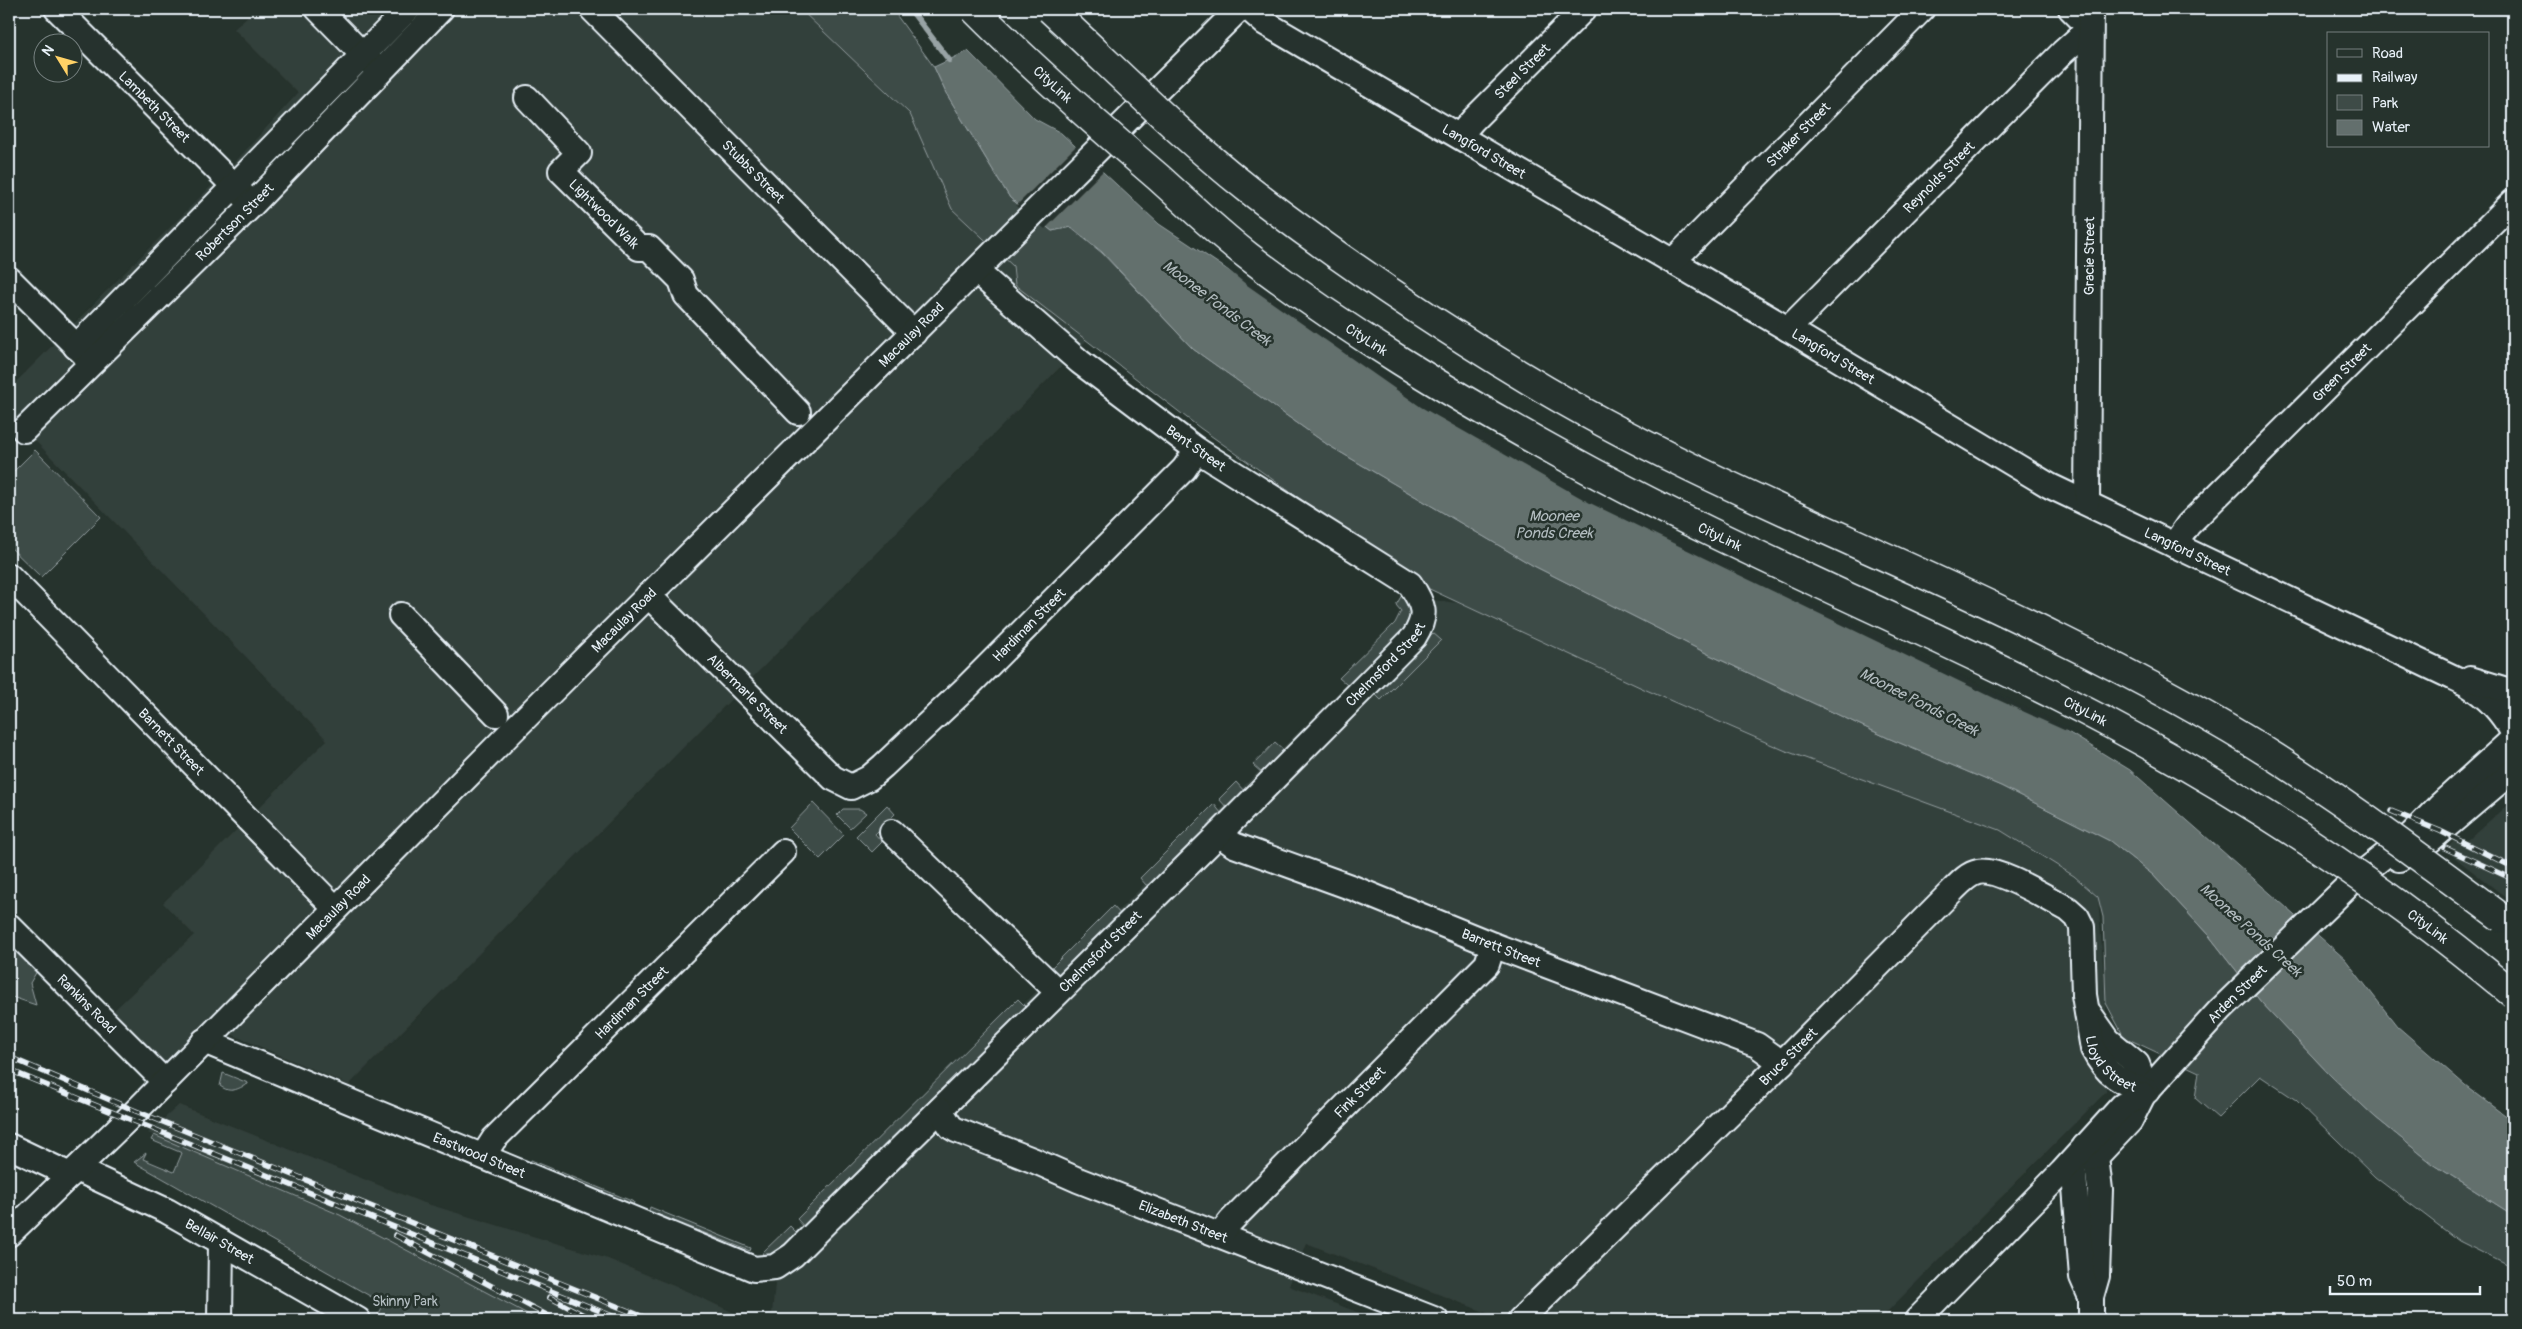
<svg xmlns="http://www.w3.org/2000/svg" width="2522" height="1329" font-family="Pangolin,sans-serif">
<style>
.built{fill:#333f3a}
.green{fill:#3e4b47;stroke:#939ea0}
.water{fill:#636f6d;stroke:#98a3a5}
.pier{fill:#26332d}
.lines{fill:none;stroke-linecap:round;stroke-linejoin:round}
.stream{stroke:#98a3a5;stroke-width:6}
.minor-casing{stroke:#e8f1f8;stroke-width:28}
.minor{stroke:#26332d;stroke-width:24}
.rail-casing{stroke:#e8f1f8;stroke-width:5.5}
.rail{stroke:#26332d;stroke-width:4;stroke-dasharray:11;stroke-linecap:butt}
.highway-bridge-casing{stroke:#e8f1f8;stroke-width:31;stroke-linecap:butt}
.highway-bridge{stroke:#26332d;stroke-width:28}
.labels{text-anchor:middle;stroke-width:5;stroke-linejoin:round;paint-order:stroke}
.street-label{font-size:14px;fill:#e8f1f8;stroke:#26332d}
.park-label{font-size:14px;fill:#b5bfc3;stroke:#26332d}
.water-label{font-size:15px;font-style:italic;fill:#b3bdc0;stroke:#26332d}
</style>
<rect width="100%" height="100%" fill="#26332d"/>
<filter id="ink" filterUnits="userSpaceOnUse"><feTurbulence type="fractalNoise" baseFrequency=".02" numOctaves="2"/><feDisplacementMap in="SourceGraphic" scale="10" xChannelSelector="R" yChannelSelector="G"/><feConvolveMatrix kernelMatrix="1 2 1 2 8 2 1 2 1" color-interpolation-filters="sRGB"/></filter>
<g filter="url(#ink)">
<g class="built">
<path d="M 255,9 L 800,9 L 910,114 L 952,209 L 1094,333 L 349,1085 L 217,1028 L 165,1082 L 110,1014 L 194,935 L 163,903 L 327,740 L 9,414 L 9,389 L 235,162 L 298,93 L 234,29 Z"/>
<path d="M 1432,600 L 1458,603 L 2000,830 L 2074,876 L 2098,897 L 2106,1003 L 2106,1092 L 1879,1320 L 1505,1320 L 1306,1243 L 1289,1286 L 1378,1320 L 768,1320 L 772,1313 L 779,1246 Z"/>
<path d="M 2507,805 L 2513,808 L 2513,903 L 2445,850 L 2458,837 L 2467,841 Z"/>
<path d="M 179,1105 L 421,1202 L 608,1259 L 691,1293 L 749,1320 L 539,1320 L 340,1215 L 148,1133 Z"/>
</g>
<g class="green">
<path d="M 800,9 L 892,9 L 934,67 L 946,93 L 1010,198 L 1052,231 L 1070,227 L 1102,253 L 1193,349 L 1328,445 L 1532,565 L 1710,655 L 1888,738 L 2001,786 L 2110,841 L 2153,875 L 2210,937 L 2261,1002 L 2331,1076 L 2375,1117 L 2433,1164 L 2513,1215 L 2513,1268 L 2459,1241 L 2375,1177 L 2296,1100 L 2260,1076 L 2218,1118 L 2195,1098 L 2199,1072 L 2124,1037 L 2106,1003 L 2103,917 L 2098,897 L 2074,876 L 2000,830 L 1786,751 L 1644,689 L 1423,586 L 1200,428 L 1015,285 L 1013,266 L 952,209 L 910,114 Z"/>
<path d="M 35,450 L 101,517 L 41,577 L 9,546 L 9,476 Z"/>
<path d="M 1402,595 L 1405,595 L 1412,603 L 1415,623 L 1353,690 L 1339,678 L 1395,623 L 1401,611 L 1396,605 Z"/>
<path d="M 1433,633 L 1441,640 L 1381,700 L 1373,692 Z"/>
<path d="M 1275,742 L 1286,752 L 1263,774 L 1253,765 Z"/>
<path d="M 1236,782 L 1245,792 L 1228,809 L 1219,799 Z"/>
<path d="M 813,803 L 844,835 L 820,859 L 789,828 Z"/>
<path d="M 1214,804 L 1225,818 L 1158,885 L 1146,885 L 1140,878 Z"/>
<path d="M 887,805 L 895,814 L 875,834 L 882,842 L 872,852 L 856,836 Z"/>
<path d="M 843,809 L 860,809 L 866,813 L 850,828 L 837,815 Z"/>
<path d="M 1113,906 L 1122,916 L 1060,978 L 1050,969 Z"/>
<path d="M 9,943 L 37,971 L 30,983 L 36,1005 L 9,996 Z"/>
<path d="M 1018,999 L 1028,1009 L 807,1230 L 797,1219 Z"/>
<path d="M 223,1073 L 248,1083 L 248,1084 C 237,1089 231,1094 220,1086 Z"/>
<path d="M 154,1135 L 340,1215 L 539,1320 L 389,1320 L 378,1315 L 384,1304 L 134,1162 L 146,1153 L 143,1159 L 174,1172 L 182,1153 L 151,1140 Z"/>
<path d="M 531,1160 L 634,1202 L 633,1205 L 530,1163 Z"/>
<path d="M 650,1207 L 751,1248 L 750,1251 L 649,1211 Z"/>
<path d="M 790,1226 L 803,1239 L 776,1262 L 762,1256 L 763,1252 Z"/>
</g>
<path class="water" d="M 968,51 L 1035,119 L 1061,133 L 1159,224 L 1384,374 L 1483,435 L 1678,539 L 2063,729 L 2130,770 L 2345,959 L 2397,1026 L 2465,1085 L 2513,1121 L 2513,1215 L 2433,1164 L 2375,1117 L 2331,1076 L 2261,1002 L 2210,937 L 2153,875 L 2110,841 L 2001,786 L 1888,738 L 1710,655 L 1532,565 L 1328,445 L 1193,349 L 1102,252 L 1071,227 L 1052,231 L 1010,198 L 946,93 L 934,67 Z"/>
<g class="pier">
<path d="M 1077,145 L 1104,170 L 1045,229 L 1016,206 Z"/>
<path d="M 1202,249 L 1386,372 L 1484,433 L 1679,537 L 2065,727 L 2088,741 L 1994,698 L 1590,503 L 1421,407 L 1247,285 Z"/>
</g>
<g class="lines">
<path class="stream" d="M 910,9 L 949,60"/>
<defs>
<g id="minor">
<path id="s1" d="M 57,9 L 245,197"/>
<path d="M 318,9 L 373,65"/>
<path id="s2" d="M 592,9 L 914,333"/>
<path id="s3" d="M 1249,9 L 1265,23 L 1788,329 L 2050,486 L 2467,684 C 2488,697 2501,711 2513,732"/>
<path id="s4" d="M 527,98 L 579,153 L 561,171 L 639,248 L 649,248 L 681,280 L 686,295 L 798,412"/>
<path id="s5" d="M 1460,135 L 1473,120 L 1584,9"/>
<path id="s6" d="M 1673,261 L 1922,9"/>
<path d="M 9,279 L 87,357"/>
<path id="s7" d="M 1788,329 L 2063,52 L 2090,28 L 2071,9"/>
<path d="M 76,347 L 408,9"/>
<path id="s8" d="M 24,430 L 252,205 L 441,9"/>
<path id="s9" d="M 2087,502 L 2091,9"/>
<path id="s10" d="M 2174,545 L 2188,525 L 2513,202"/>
<path id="s11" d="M 9,576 L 335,908"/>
<path id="s12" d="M 648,595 L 833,778 L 851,787 L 869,778 L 883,766 L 965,689 L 1184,469 L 1197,450"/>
<path d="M 401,615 L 496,714"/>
<path d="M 2470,679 L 2513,692"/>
<path d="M 892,832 L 1058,992"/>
<path id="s13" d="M 1219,834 L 1234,845 L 1353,888 L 1493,945 L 1757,1045 L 1782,1063"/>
<path d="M 2399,859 L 2429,841 L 2513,770"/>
<path id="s14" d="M 9,926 L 165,1082"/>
<path d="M 2089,1013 L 2108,1040 L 2137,1064 L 2147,1091"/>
<path id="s15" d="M 204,1041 L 754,1269 L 775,1267 L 793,1255 L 828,1220 L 1219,834 L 1414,637 C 1428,615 1424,605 1410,584 L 1197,450 L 1080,362 L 976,271"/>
<path id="s16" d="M 940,1110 L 951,1127 L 956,1130 L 1035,1161 L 1078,1180 L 1436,1320"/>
<path d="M 9,1146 L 70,1175"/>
<path d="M 2085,1146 L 2096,1157 L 2100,1190 L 2097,1276 L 2091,1297 L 2091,1320"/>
<path id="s17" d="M 483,1156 L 494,1139 L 783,852"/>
<path id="s18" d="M 2073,1161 L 2096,1157 L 2130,1121 L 2143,1095 L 2220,1010 L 2356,878 L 2412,834 L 2439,806 L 2513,739"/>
<path d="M 2073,1161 L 2082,1277 L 2089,1293"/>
<path id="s19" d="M 77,1169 L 167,1211 L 358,1320"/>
<path id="s20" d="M 9,1234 L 136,1111 L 513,730 L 1239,9"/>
<path id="s21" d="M 1220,1235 L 1231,1221 L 1487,964 L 1493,945"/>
<path d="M 220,1320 L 221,1242"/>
<path id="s22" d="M 1520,1320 L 1782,1063 L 1953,890 C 1960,883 1968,874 1978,872 C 1998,867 2048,899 2068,909 L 2077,917 L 2082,927 L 2084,995 L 2093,1049 C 2106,1075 2121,1083 2147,1091"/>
<path d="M 1917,1320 L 2062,1172 L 2122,1106 L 2143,1095"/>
</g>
</defs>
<use href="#minor" class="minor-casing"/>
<use href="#minor" class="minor"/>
<defs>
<g id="rail">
<path d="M 2391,811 L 2440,831 L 2513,867"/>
<path d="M 2445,848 L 2513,879"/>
<path d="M 9,1057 L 136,1111 L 651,1320"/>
<path d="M 9,1070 L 622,1320"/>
<path d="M 395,1235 L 556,1320"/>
<path d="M 549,1297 L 593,1320"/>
</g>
</defs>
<use href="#rail" class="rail-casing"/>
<use href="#rail" class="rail"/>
<defs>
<g id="highway-bridge">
<path id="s23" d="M 974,9 C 1033,68 1095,123 1158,177 C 1188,204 1217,232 1248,256 C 1346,331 1453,395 1560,454 C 1721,544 1893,614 2058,697 C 2220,779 2374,877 2513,994"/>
<path d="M 1050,9 C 1115,69 1178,134 1248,189 C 1337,258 1431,321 1527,379 C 1695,481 1881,549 2056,637 C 2131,674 2206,713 2276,758 C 2354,808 2428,863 2502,918"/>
</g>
</defs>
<use href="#highway-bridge" class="highway-bridge-casing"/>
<use href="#highway-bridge" class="highway-bridge"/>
</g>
</g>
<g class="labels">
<g class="street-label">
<text dy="5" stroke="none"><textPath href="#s5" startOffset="89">Steel Street</textPath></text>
<text dy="5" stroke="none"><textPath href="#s23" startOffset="109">CityLink</textPath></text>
<text dy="5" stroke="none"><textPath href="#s1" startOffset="138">Lambeth Street</textPath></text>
<text dy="5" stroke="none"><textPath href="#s6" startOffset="178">Straker Street</textPath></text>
<text dy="5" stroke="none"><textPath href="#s3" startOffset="275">Langford Street</textPath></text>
<text dy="5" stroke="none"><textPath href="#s2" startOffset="229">Stubbs Street</textPath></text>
<text dy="5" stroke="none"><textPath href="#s7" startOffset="214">Reynolds Street</textPath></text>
<text dy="5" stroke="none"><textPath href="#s4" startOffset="162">Lightwood Walk</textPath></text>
<text dy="5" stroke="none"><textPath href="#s8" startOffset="296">Robertson Street</textPath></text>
<text dy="5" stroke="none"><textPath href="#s9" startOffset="246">Gracie Street</textPath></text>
<text dy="5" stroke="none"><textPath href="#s20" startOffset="1274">Macaulay Road</textPath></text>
<text dy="5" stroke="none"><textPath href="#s23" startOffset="514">CityLink</textPath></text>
<text dy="5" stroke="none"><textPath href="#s3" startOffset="680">Langford Street</textPath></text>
<text dy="5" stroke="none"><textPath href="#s10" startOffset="241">Green Street</textPath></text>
<text transform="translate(1196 448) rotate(35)" y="5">Bent Street</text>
<text dy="5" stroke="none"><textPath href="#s23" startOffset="919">CityLink</textPath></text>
<text dy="5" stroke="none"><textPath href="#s3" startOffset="1085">Langford Street</textPath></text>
<text dy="5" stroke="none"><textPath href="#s20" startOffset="869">Macaulay Road</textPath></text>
<text dy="5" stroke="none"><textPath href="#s12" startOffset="522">Hardiman Street</textPath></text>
<text dy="5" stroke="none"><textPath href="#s15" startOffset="1475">Chelmsford Street</textPath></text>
<text dy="5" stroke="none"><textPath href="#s12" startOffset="140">Albermarle Street</textPath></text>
<text dy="5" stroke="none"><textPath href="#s23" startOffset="1324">CityLink</textPath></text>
<text dy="5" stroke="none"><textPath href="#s11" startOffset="232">Barnett Street</textPath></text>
<text dy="5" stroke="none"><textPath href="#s20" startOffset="464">Macaulay Road</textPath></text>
<text dy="5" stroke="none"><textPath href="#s23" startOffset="1729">CityLink</textPath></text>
<text dy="5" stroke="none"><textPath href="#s13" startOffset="305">Barrett Street</textPath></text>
<text dy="5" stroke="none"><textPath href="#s15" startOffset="1070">Chelmsford Street</textPath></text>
<text dy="5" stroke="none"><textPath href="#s18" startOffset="240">Arden Street</textPath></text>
<text dy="5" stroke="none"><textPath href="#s14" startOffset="110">Rankins Road</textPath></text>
<text dy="5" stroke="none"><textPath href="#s17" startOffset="214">Hardiman Street</textPath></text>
<text dy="5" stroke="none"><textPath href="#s22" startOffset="376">Bruce Street</textPath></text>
<text dy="5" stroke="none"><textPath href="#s22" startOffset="909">Lloyd Street</textPath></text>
<text dy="5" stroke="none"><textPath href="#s21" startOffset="200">Fink Street</textPath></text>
<text dy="5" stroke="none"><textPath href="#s15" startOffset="298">Eastwood Street</textPath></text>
<text dy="5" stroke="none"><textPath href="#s16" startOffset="271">Elizabeth Street</textPath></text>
<text dy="5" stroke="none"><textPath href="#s19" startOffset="160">Bellair Street</textPath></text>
</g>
<g class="park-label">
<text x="405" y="1306">Skinny Park</text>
</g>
<g class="water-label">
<text transform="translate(1217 303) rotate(37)" y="5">Moonee Ponds Creek</text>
<text x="1554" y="521">Moonee<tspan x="1554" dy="17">Ponds Creek</tspan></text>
<text transform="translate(1919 702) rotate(27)" y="5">Moonee Ponds Creek</text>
<text transform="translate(2251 930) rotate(42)" y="5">Moonee Ponds Creek</text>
</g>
</g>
<rect width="2522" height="1329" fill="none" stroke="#26332d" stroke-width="30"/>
<rect x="15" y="15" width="2492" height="1299" fill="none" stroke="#e8f1f8" stroke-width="2" filter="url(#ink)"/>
<rect x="2327" y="32" width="162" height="115" fill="#26332d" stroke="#747f7e"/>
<rect x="2337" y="49" width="25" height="8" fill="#26332d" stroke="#747f7e"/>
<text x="2372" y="58" font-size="15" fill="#e8f1f8">Road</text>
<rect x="2337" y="74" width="25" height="8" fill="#e8f1f8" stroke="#747f7e"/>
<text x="2372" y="82" font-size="15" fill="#e8f1f8">Railway</text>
<rect x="2337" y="95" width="25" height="15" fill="#3e4b47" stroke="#747f7e"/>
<text x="2372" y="108" font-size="15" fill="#e8f1f8">Park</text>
<rect x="2337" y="120" width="25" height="15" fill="#636f6d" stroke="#747f7e"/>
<text x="2372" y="132" font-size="15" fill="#e8f1f8">Water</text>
<g transform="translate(58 58) rotate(307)"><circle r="24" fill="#26332d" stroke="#747f7e"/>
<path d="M0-4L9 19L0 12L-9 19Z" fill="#ffd166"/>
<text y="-8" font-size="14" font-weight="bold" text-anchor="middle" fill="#e8f1f8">N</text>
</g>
<path d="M2330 1286v8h150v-8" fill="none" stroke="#e8f1f8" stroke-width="2.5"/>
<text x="2337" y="1286" font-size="15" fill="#e8f1f8" stroke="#26332d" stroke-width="4" paint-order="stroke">50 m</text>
</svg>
